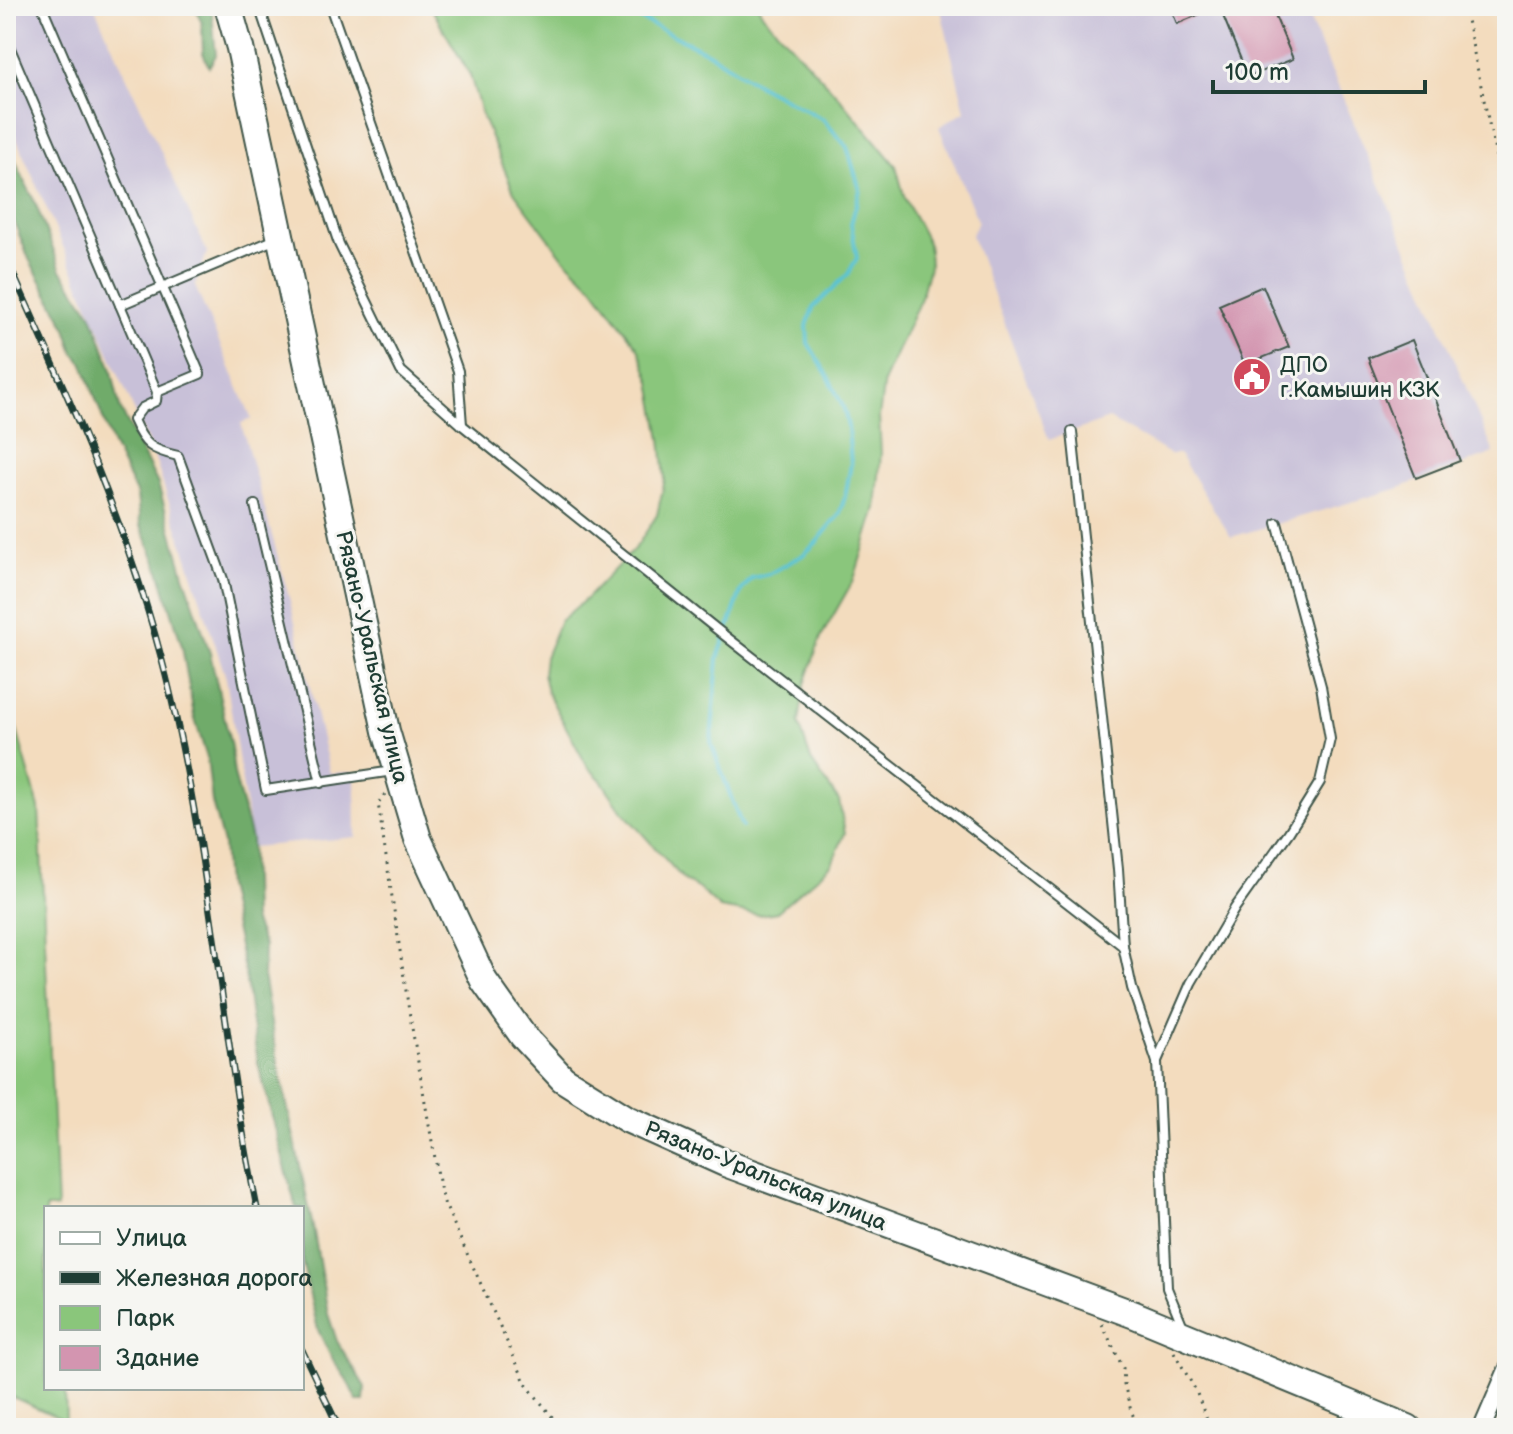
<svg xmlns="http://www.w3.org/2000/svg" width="1513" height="1434" font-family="'Balsamiq Sans',sans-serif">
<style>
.industrial{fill:#c8c0d8}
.green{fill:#8ac67b;stroke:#548258;stroke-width:2}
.forest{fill:#6fab6b;stroke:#477450;stroke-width:2}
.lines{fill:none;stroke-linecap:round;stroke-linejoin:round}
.stream{stroke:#59c3d4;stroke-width:4}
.building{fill:#d395b0}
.lane-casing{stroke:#3f5549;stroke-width:12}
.street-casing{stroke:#3f5549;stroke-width:20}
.primary-casing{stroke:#3f5549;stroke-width:30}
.path{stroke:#3f5549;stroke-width:3;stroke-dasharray:2 6;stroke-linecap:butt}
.lane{stroke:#fff;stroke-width:8}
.street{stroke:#fff;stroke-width:16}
.primary{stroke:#fff;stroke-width:26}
.rail-casing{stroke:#1f3d34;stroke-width:7}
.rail{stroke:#f6f6f2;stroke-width:4;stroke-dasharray:12;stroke-linecap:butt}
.labels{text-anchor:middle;stroke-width:6;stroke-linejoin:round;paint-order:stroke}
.poi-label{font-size:22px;fill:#1f3d34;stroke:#f6f6f2;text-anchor:start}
.street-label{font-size:22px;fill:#1f3d34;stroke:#f6f6f2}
</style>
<rect width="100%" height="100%" fill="#f6f6f2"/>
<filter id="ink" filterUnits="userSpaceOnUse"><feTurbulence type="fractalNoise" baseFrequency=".0125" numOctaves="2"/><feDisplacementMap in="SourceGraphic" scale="16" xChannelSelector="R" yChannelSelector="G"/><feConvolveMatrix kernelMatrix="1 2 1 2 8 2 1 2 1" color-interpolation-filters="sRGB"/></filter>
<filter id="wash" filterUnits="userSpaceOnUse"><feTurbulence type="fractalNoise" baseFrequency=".006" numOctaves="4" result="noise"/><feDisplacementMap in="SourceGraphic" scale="32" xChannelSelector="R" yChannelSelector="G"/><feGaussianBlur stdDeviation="1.8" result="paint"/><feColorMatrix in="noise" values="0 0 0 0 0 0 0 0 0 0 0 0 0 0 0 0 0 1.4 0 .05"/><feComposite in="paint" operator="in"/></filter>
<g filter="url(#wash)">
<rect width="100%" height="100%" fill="#f3dcbe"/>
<g class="industrial">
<path d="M 6,6 L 94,6 L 207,252 L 195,286 L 252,419 L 241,423 L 290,601 L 330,773 L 355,772 L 356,837 L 252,847 L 226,678 L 154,456 L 6,115 Z"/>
<path d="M 940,6 L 1304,6 L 1494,453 L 1396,489 L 1231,537 L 1179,454 L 1170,454 L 1109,419 L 1049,440 L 971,235 L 978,222 L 939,127 L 965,111 Z"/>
</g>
<g class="green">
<path d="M 430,6 L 758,6 L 763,15 L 838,96 L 896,166 L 905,199 L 928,243 L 930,264 L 921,298 L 884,380 L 879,417 L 881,453 L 876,508 L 854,579 L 821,637 L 804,687 L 799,724 L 811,760 L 839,801 L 845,833 L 832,864 L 777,912 L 759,915 L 720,908 L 699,889 L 684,880 L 622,811 L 600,779 L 587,766 L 547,692 L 543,674 L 545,657 L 560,621 L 587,598 L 637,546 L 657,515 L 665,479 L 661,439 L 651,382 L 638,348 L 593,287 L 563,257 L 514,192 L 482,116 L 470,75 Z"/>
<path d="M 6,692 L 39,808 L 57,1208 L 46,1208 L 46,1388 L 65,1388 L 66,1421 L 6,1394 Z"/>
</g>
<g class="forest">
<path d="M 195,6 L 211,6 L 212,13 L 216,55 L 209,67 L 203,53 L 202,24 Z"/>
<path d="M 6,141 L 36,205 L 61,270 L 92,315 L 111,367 L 120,408 L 158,484 L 184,575 L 210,653 L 231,747 L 234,774 L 251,839 L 253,920 L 264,946 L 263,975 L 276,1053 L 314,1232 L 328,1314 L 337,1341 L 365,1387 L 364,1401 L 357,1401 L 347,1380 L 331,1357 L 318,1330 L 302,1261 L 302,1208 L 296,1208 L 257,1059 L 245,974 L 226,886 L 223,844 L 212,802 L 207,758 L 194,716 L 182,646 L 157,564 L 140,524 L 137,495 L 112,443 L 83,364 L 74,353 L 65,325 L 29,259 L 6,202 Z"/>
</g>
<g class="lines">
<path class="stream" d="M 614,6 L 707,52 L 757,84 L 823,119 L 847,147 L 860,190 L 851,224 L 857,258 L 848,274 L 813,308 L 807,326 L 808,343 L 828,376 L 844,409 L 848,427 L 851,464 L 845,497 L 839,515 L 816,543 L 803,555 L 769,574 L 752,578 L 741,591 L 718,658 L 711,743 L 742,827"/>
</g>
<g id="blocks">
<g class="building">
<path d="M 1170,6 L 1205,6 L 1207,11 L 1177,24 Z"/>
<path d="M 1219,6 L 1271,6 L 1293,59 L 1248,77 Z"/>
<path d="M 1263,286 L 1289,347 L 1245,365 L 1219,305 Z"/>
<path d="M 1412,340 L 1460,461 L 1416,478 L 1368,358 Z"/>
</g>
</g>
</g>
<g filter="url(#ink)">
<use href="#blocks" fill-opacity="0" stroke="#3f5549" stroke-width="2"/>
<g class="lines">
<defs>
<g id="lane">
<path d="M 42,6 L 200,374 L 157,392 L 120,305"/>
<path d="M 259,6 L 339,244 L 401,371 L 462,425 L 724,635 L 1123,946"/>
<path d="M 330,6 L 458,371 L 462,425"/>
<path d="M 6,39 L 120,305 L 276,239"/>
<path d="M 157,392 L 156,401 L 142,408 L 133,420 C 144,445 151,450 178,456 L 223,579 L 266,790 L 393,771"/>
<path d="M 1072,432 L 1118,869 L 1123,946 L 1132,988 L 1157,1062 L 1167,1288 L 1184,1329"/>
<path d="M 255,505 L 321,783"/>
<path d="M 1157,1061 L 1191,983 L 1235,908 L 1289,832 L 1320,782 L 1330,739 L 1321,686 L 1277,523"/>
</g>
<path id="street" d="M 1482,1428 L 1507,1370"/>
<path id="primary" d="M 228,6 L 240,48 L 386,731 L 418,839 L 484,981 L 523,1036 L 563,1079 L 627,1119 L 725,1163 L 1135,1315 L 1408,1428"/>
</defs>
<use href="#lane" class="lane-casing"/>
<use href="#street" class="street-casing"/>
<use href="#primary" class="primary-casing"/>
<g class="path">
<path d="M 1464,6 L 1507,208"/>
<path d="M 385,794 L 378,803 L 409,1011 L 442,1198 L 526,1384 L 561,1428"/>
<path d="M 1102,1324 L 1123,1368 L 1124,1384 L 1131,1411 L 1139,1428"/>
<path d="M 1174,1352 L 1196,1391 L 1210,1428"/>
</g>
<use href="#lane" class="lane"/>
<use href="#street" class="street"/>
<use href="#primary" class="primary"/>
<defs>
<g id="rail">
<path d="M 6,258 C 68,396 129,528 166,676 C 210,851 221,1032 257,1208"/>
<path d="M 302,1350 L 339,1428"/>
</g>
</defs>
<use href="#rail" class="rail-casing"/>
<use href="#rail" class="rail"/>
</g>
</g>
<defs>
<symbol id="civic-disc" viewBox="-11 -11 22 22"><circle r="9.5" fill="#d1495b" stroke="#f6f6f2"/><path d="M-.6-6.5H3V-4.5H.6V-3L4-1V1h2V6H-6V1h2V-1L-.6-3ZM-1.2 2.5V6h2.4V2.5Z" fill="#fff"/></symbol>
</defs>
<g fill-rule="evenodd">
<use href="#civic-disc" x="1230" y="355" width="44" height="44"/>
</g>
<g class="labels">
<g class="poi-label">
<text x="1280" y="372">ДПО<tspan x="1280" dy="25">г.Камышин КЗК</tspan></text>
</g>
<g class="street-label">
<text transform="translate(373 657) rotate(77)" y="8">Рязано-Уральская улица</text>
<text transform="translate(766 1175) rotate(22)" y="8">Рязано-Уральская улица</text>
</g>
</g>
<rect width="1513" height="1434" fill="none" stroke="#f6f6f2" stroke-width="32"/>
<rect x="44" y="1206" width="260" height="184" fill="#f6f6f2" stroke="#a0aca6" stroke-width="2"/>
<rect x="60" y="1232" width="40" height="12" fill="#ffffff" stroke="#a0aca6" stroke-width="2"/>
<text x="116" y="1246" font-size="24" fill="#1f3d34">Улица</text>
<rect x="60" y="1272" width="40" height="12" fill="#1f3d34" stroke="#a0aca6" stroke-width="2"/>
<text x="116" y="1286" font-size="24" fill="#1f3d34">Железная дорога</text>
<rect x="60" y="1306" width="40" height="24" fill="#8ac67b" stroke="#a0aca6" stroke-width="2"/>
<text x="116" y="1326" font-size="24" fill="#1f3d34">Парк</text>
<rect x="60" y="1346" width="40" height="24" fill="#d395b0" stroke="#a0aca6" stroke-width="2"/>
<text x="116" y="1366" font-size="24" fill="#1f3d34">Здание</text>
<path d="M1213 80v12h212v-12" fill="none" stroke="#1f3d34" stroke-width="4"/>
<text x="1225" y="80" font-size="24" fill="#1f3d34" stroke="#f6f6f2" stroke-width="6" paint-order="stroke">100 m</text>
</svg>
